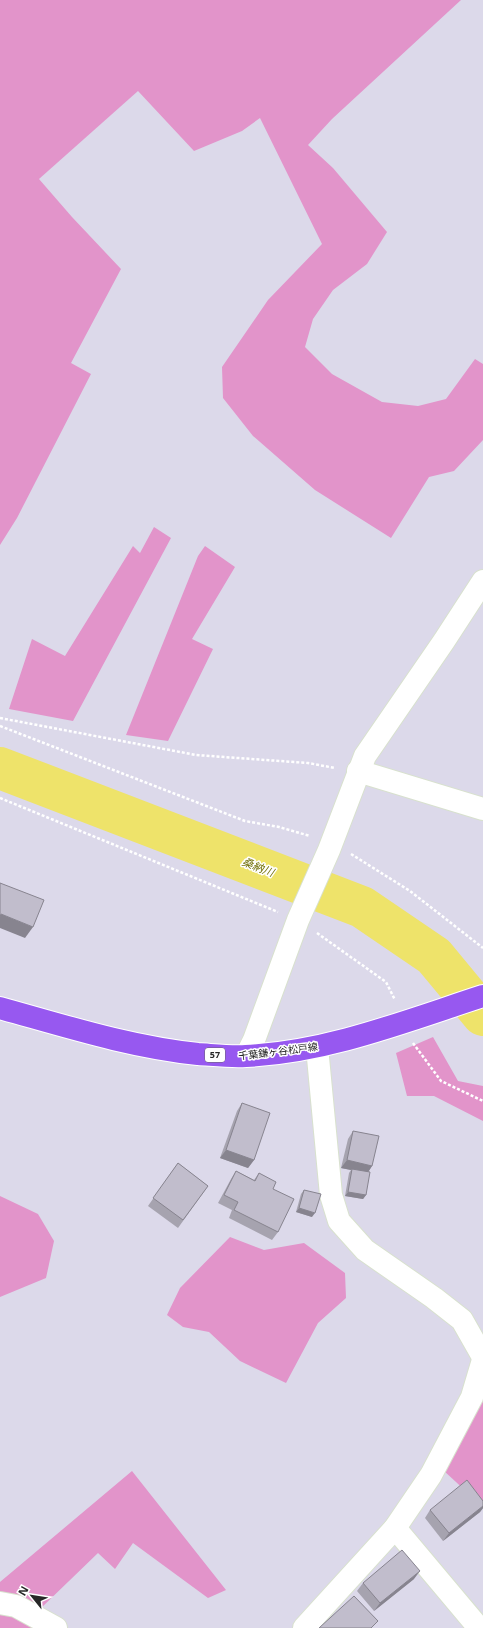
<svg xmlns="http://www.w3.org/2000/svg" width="483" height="1628" font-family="'Noto Sans','Noto Sans JP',sans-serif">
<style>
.green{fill:#e294ca}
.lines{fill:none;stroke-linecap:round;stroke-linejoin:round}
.river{stroke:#eee36a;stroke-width:42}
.minor-casing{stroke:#d8e1ce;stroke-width:24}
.primary-casing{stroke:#fff;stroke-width:24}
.path{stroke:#fff;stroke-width:2.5;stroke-dasharray:3 2;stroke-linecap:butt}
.minor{stroke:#fff;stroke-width:22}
.primary{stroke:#9758f0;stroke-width:22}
.wall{fill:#a6a3af}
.shaded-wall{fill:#87848f}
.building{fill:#c1bdcc;stroke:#87848f}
.labels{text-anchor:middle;stroke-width:3;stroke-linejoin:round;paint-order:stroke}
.shield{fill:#fff;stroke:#686868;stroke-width:1}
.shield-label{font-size:9px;font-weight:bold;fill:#272727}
.street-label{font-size:10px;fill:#272727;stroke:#fff}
.water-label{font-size:11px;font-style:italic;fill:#75740e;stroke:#fff}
</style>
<rect width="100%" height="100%" fill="#dcd9ea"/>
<g class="green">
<path d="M 0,0 L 461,0 L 332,119 L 308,145 L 333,168 L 387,232 L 367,264 L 333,290 L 313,319 L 305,347 L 332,374 L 382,402 L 418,406 L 446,399 L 475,359 L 483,364 L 483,440 L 454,471 L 429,477 L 391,538 L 315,490 L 253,436 L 223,398 L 222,367 L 268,300 L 322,244 L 260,118 L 242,131 L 194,151 L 138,91 L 39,179 L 72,217 L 121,269 L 71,363 L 91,374 L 17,518 L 0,545 Z"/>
<path d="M 154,527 L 171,538 L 73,721 L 9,709 L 32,639 L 65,656 L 133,546 L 140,553 Z"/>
<path d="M 205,546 L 235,567 L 192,639 L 213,649 L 168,741 L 126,735 L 198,556 Z"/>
<path d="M 433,1037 L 458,1081 L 483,1086 L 483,1121 L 434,1096 L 407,1096 L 396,1053 Z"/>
<path d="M 0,1196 L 38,1214 L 54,1241 L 46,1278 L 0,1297 Z"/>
<path d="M 230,1237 L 264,1250 L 304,1243 L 345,1273 L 346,1298 L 318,1323 L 286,1383 L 240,1361 L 209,1332 L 183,1327 L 167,1315 L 180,1288 Z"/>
<path d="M 483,1394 L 483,1507 L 443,1470 Z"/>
<path d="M 132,1471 L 226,1590 L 208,1598 L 133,1543 L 115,1569 L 98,1553 L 40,1609 L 44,1628 L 0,1628 L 0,1582 Z"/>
</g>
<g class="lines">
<path class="river" d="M 0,768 L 362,907 L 434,956 L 483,1015"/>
<defs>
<g id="minor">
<path d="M 358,771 L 483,809"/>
<path d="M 317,1047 L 331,1195 L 339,1221 L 365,1250 L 434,1298 L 462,1320 L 483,1357"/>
<path d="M 246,1056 L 254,1040 L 298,920 L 329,850 L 365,756 L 444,641 L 483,581"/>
<path d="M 395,1528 L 479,1628"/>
<path d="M 0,1603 L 16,1606 L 56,1628"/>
<path d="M 304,1628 L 395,1528 L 431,1475 L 472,1397 L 483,1360"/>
</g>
<path id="primary" d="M 0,1008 C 65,1026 130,1047 198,1054 C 214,1055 230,1057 246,1056 C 328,1052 406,1021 483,996"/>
</defs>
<use href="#minor" class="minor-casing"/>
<use href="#primary" class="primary-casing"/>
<g class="path">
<path d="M 0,718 L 196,755 L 308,763 L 335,768"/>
<path d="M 0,726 L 245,821 L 279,827 L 310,836"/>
<path d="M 0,798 L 278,912"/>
<path d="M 351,854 L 410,891 L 483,948"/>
<path d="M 317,933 L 386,982 L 395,1000"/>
<path d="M 413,1043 L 441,1081 L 483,1101"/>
</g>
<use href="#minor" class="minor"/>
<use href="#primary" class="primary"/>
</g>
<g class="wall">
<path d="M 242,1103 L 254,1160 L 248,1168 L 220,1158 L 237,1111 Z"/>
<path d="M 353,1131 L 372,1166 L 368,1172 L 366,1195 L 363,1199 L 345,1196 L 349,1173 L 351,1170 L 341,1168 L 348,1139 Z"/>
<path d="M 178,1163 L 208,1186 L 178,1228 L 148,1206 Z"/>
<path d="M 236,1171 L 254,1180 L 259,1173 L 273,1189 L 278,1232 L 272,1240 L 229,1218 L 232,1210 L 218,1203 L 231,1179 Z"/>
<path d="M 304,1190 L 312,1217 L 296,1212 L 301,1194 Z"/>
<path d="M 483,1501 L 483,1508 L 480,1512 L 443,1541 L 425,1518 L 430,1510 Z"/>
<path d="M 414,1579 L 374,1611 L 357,1591 L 363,1583 Z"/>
</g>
<g class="shaded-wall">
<path d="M 1,914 L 33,927 L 25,938 L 0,928 L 0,916 Z"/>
<path d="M 226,1150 L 254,1160 L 248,1168 L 220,1158 Z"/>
<path d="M 347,1160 L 372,1166 L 367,1174 L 352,1169 L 351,1170 L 341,1168 Z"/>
<path d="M 348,1192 L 366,1195 L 363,1199 L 345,1196 Z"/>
<path d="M 299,1208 L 315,1213 L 312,1217 L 296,1212 Z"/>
<path d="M 483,1506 L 483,1508 L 480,1512 L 443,1541 L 449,1533 Z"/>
<path d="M 420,1571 L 414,1579 L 374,1611 L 380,1603 Z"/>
</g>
<g class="building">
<path d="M 0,883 L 44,900 L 33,927 L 1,914 L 0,917 Z"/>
<path d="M 242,1103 L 270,1113 L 254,1160 L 226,1150 Z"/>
<path d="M 353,1131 L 379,1136 L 372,1166 L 347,1160 Z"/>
<path d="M 178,1163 L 208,1186 L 183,1220 L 153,1198 Z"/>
<path d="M 352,1169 L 370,1172 L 366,1195 L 348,1192 Z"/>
<path d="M 236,1171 L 255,1181 L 259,1173 L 276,1182 L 273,1189 L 294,1199 L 278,1232 L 234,1210 L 238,1202 L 224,1195 Z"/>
<path d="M 304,1190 L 321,1194 L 315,1213 L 299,1208 Z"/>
<path d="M 467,1480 L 483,1501 L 483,1506 L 449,1533 L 430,1510 Z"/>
<path d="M 402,1550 L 420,1571 L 380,1603 L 363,1583 Z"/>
<path d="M 354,1596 L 378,1621 L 371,1628 L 319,1628 Z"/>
</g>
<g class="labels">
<rect class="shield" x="205" y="1048" width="20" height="14" rx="3"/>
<g class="shield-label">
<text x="215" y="1058">57</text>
</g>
<g class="street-label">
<text transform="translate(278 1051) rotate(-7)" y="4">千葉鎌ヶ谷松戸線</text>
</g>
<g class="water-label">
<text transform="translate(258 867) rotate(21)" y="4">桑納川</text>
</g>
</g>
<g transform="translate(32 1596) rotate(300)" stroke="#ffffff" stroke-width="3" paint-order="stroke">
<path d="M0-3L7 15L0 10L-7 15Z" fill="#272727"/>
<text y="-6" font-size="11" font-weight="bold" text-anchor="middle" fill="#272727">N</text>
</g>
</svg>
